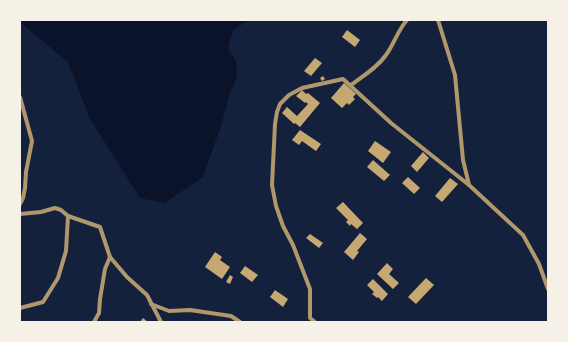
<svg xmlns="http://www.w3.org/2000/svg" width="568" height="342" font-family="Commissioner,sans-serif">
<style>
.water{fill:#0b132b}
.building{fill:#c6a872}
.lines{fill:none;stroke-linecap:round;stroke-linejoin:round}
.minor{stroke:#b1986c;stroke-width:4}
</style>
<rect width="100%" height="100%" fill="#14213d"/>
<path class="water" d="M 20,20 L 249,20 L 233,30 L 228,49 L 236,61 L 237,77 L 230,93 L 221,126 L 203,177 L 165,203 L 140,198 L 90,119 L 68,62 L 23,25 L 20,22 Z"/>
<g class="building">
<path d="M 347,30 L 360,40 L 355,47 L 342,37 Z"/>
<path d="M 315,58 L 322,63 L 311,76 L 304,71 Z"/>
<path d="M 323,76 L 325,79 L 322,81 L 320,78 Z"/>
<path d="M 344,83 L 356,94 L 353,97 L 355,99 L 349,105 L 347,103 L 342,108 L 331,98 Z"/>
<path d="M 302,90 L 306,94 L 308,93 L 320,103 L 300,127 L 295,123 L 294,124 L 282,113 L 287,107 L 297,116 L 308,104 L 306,102 L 305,103 L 296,96 Z"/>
<path d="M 300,130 L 321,144 L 316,151 L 302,141 L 299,145 L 292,140 Z"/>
<path d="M 375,141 L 391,152 L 383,163 L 368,151 Z"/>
<path d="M 423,152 L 429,158 L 417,172 L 411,166 Z"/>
<path d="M 373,160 L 390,175 L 384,181 L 367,167 Z"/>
<path d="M 408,177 L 420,188 L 414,194 L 402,183 Z"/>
<path d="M 450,178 L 458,184 L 442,202 L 435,196 Z"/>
<path d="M 343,202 L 363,223 L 357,229 L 351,224 L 350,226 L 346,222 L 348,220 L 336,208 Z"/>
<path d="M 360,233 L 367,239 L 357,251 L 359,252 L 353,260 L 344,252 Z"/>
<path d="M 310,234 L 323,243 L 319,248 L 306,238 Z"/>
<path d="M 215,252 L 222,257 L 220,260 L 230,267 L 222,279 L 205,267 Z"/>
<path d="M 387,263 L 393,269 L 389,274 L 399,283 L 393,289 L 377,274 Z"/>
<path d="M 245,266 L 258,275 L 252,282 L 240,273 Z"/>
<path d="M 230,275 L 233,277 L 230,284 L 226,282 Z"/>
<path d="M 426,278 L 434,285 L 416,304 L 408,297 Z"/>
<path d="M 373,279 L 388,294 L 382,301 L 378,297 L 377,298 L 372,294 L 374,292 L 367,285 Z"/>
<path d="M 275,290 L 288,299 L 283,307 L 270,297 Z"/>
<path d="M 143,318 L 148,322 L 140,322 Z"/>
</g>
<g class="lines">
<g class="minor">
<path d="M 438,20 L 455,75 L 463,160 L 469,185 L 523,235 L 539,264 L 548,289"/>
<path d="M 351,85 C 363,76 377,68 386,55 C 394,44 398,30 407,20"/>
<path d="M 20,97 L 32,141 L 26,172 L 25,188 L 23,198 L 20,204"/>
<path d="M 20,214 L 41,212 L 55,208 L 61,210 L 68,216 L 66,251 L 58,278 L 43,302 L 20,308"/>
<path d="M 68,216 L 100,227 L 110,257 L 105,269 L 100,299 L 99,313 L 94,322"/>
<path d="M 110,257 L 127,277 L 147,295 L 161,322"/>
<path d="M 151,304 L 169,311 L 190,310 L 231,316 L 240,322"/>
<path d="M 315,322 L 310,318 L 310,289 L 293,245 L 283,226 L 276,206 L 272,185 L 275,124 L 277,112 L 280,104 L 289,95 L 302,88 L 343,79 L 391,123 L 469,185"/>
</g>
</g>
<rect width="568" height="342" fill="none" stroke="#f6f1e7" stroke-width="42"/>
</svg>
